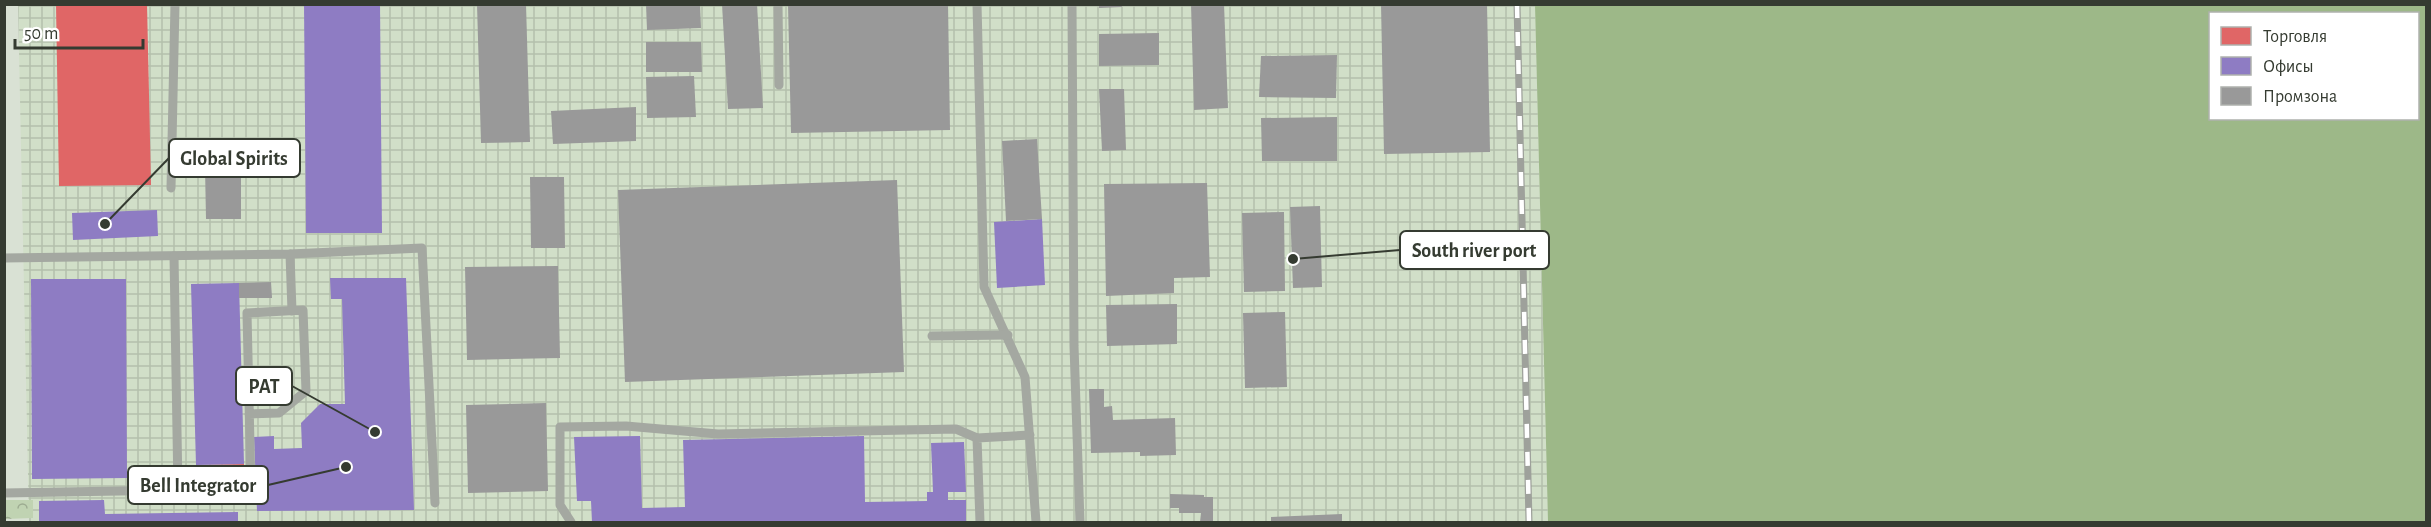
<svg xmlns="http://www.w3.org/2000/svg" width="2431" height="527" font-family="'Alegreya Sans',sans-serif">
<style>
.industrial{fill:url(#industrial-grid)}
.forest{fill:url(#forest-crowns)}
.water{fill:#9db888;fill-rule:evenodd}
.shops{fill:#e06666}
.offices{fill:#8e7cc3}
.industry{fill:#999}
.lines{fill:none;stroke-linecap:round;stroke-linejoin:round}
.service{stroke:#a4a8a1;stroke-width:9}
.rail-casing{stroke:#9ea19b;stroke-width:7}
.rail{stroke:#fff;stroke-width:4.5;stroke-dasharray:14;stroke-linecap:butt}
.leader{fill:none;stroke:#353b31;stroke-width:2}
.callout-dot{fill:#353b31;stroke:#fff;stroke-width:2}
.callout{fill:#fff;stroke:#353b31;stroke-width:2}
.callout-label{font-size:20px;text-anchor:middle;font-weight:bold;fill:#353b31}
</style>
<defs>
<pattern id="industrial-grid" width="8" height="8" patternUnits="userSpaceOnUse" patternTransform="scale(1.5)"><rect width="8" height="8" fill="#d1dfc8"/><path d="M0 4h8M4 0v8" fill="none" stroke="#b4c0ac"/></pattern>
<pattern id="forest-crowns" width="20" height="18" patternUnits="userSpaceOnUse" patternTransform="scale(1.5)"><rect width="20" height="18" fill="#c0d3b2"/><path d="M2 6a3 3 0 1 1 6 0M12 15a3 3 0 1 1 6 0" fill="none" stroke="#9dac91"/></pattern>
</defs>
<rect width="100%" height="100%" fill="#d9e1d4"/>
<path class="industrial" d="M 18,5 L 1535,5 L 1548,522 L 29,522 Z"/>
<path class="forest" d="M 5,500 L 33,500 L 33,518 L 5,519 Z"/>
<path class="water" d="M 1535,5 L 2426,5 L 2426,522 L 1548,522 ZM 2210,14 L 2418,14 L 2418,118 L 2210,118 Z"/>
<g class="shops">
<path d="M 56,4 L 147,4 L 151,185 L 59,186 Z"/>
<path d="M 244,464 L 244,482 L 197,484 L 196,465 Z"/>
</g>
<g class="offices">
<path d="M 304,4 L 380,4 L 382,233 L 306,233 Z"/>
<path d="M 157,210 L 158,236 L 73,240 L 72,213 Z"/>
<path d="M 1042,219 L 1045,285 L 997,288 L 994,222 Z"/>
<path d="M 330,278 L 406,278 L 414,510 L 257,511 L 254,437 L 274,436 L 274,449 L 302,448 L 301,423 L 320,404 L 345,404 L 342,299 L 331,299 Z"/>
<path d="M 31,279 L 126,279 L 127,478 L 32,479 Z"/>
<path d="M 239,283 L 244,464 L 196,465 L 191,284 Z"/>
<path d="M 640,436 L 642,508 L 685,507 L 683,440 L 864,436 L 865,502 L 927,501 L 927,492 L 933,492 L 931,443 L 964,442 L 966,492 L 948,492 L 948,500 L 966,500 L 966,522 L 592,522 L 591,501 L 577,501 L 574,437 Z"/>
<path d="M 104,500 L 105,514 L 238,512 L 238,522 L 39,522 L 39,501 Z"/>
</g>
<g class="industry">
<path d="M 477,4 L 526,4 L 530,142 L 481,143 Z"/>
<path d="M 646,4 L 700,4 L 701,28 L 647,30 Z"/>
<path d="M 722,4 L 757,4 L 763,108 L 728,109 Z"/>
<path d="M 788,4 L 948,4 L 950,130 L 791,133 Z"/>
<path d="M 1099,4 L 1121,4 L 1122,7 L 1099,8 Z"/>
<path d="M 1191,4 L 1224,4 L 1228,108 L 1194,110 Z"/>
<path d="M 1381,4 L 1487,4 L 1490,152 L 1384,154 Z"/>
<path d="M 1159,33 L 1159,65 L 1099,66 L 1099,34 Z"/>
<path d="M 646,42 L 701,42 L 702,72 L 646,72 Z"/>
<path d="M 1337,55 L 1336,98 L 1259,97 L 1261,56 Z"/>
<path d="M 694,76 L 696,117 L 647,118 L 646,77 Z"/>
<path d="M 1099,89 L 1124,89 L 1126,150 L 1102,151 Z"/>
<path d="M 636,107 L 636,141 L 553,144 L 551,111 Z"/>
<path d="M 1337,117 L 1337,161 L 1262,161 L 1261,118 Z"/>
<path d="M 1037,139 L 1042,219 L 1006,221 L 1002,141 Z"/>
<path d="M 205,167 L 241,167 L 241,219 L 206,219 Z"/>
<path d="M 530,177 L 564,177 L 565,248 L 531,248 Z"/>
<path d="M 897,180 L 904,372 L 625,382 L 618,190 Z"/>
<path d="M 1207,183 L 1210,277 L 1174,278 L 1174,293 L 1106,296 L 1104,184 Z"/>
<path d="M 1320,206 L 1322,287 L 1293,288 L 1290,207 Z"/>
<path d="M 1284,212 L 1285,291 L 1244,292 L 1242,213 Z"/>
<path d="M 558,266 L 560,358 L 467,360 L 465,267 Z"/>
<path d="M 271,282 L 272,298 L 239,298 L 239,283 Z"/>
<path d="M 1177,304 L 1177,344 L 1107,346 L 1106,305 Z"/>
<path d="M 1285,312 L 1287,387 L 1245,388 L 1243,313 Z"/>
<path d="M 1089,389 L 1104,389 L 1104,407 L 1112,406 L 1113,420 L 1175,418 L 1176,455 L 1140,456 L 1140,452 L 1091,453 Z"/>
<path d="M 546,403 L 548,491 L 468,493 L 466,405 Z"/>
<path d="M 1170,494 L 1204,495 L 1204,497 L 1213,497 L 1213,522 L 1200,522 L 1201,513 L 1179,513 L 1179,508 L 1170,508 Z"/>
<path d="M 1342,514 L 1342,522 L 1271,522 L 1271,517 Z"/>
</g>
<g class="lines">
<g class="service">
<path d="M 778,4 L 779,85"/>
<path d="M 977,4 L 984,287 L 1025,377 L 1036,522"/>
<path d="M 1072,4 L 1074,346 L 1080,522"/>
<path d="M 171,188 L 175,4"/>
<path d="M 290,254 L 292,311"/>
<path d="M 4,258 L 290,254 L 422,248 L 435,503"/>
<path d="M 932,336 L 1008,335"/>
<path d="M 178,490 L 251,489 L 247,313 L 303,310 L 306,391 L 279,413 L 249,414"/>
<path d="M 4,493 L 178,490 L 174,256"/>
<path d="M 571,522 L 560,505 L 560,427 L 626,426 L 718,434 L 956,429 L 977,438"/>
<path d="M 980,522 L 977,438 L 1030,435"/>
</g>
<defs>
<path id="rail" d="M 1517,4 L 1529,522"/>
</defs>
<use href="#rail" class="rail-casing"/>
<use href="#rail" class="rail"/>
</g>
<path class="leader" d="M105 224L169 158M1293 259L1400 250M375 432L292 386M346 467L268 485"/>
<g class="callout-dot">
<circle cx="105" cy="224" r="6"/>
<circle cx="1293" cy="259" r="6"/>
<circle cx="375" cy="432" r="6"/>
<circle cx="346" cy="467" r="6"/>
</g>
<g class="callout">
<rect x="169" y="139" width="131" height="38" rx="6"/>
<rect x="1400" y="231" width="149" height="38" rx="6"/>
<rect x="236" y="367" width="56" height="38" rx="6"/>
<rect x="128" y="466" width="140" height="38" rx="6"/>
</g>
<g class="callout-label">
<text x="234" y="165">Global Spirits</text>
<text x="1474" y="257">South river port</text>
<text x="264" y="393">РАТ</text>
<text x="198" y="492">Bell Integrator</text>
</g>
<rect width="2431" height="527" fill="none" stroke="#353b31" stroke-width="12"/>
<rect x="2209" y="12" width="210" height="108" fill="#ffffff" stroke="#aeb1ad" stroke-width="1.5"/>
<rect x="2221" y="27" width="30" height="18" fill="#e06666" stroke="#aeb1ad" stroke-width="1.5"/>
<text x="2263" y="42" font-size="18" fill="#353b31">Торговля</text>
<rect x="2221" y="57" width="30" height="18" fill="#8e7cc3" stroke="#aeb1ad" stroke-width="1.5"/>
<text x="2263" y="72" font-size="18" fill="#353b31">Офисы</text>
<rect x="2221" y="87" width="30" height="18" fill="#999999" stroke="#aeb1ad" stroke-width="1.5"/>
<text x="2263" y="102" font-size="18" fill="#353b31">Промзона</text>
<path d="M15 39v9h128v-9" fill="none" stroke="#353b31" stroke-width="3"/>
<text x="24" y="39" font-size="18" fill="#353b31" stroke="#ffffff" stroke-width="4.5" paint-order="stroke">50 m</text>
</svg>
